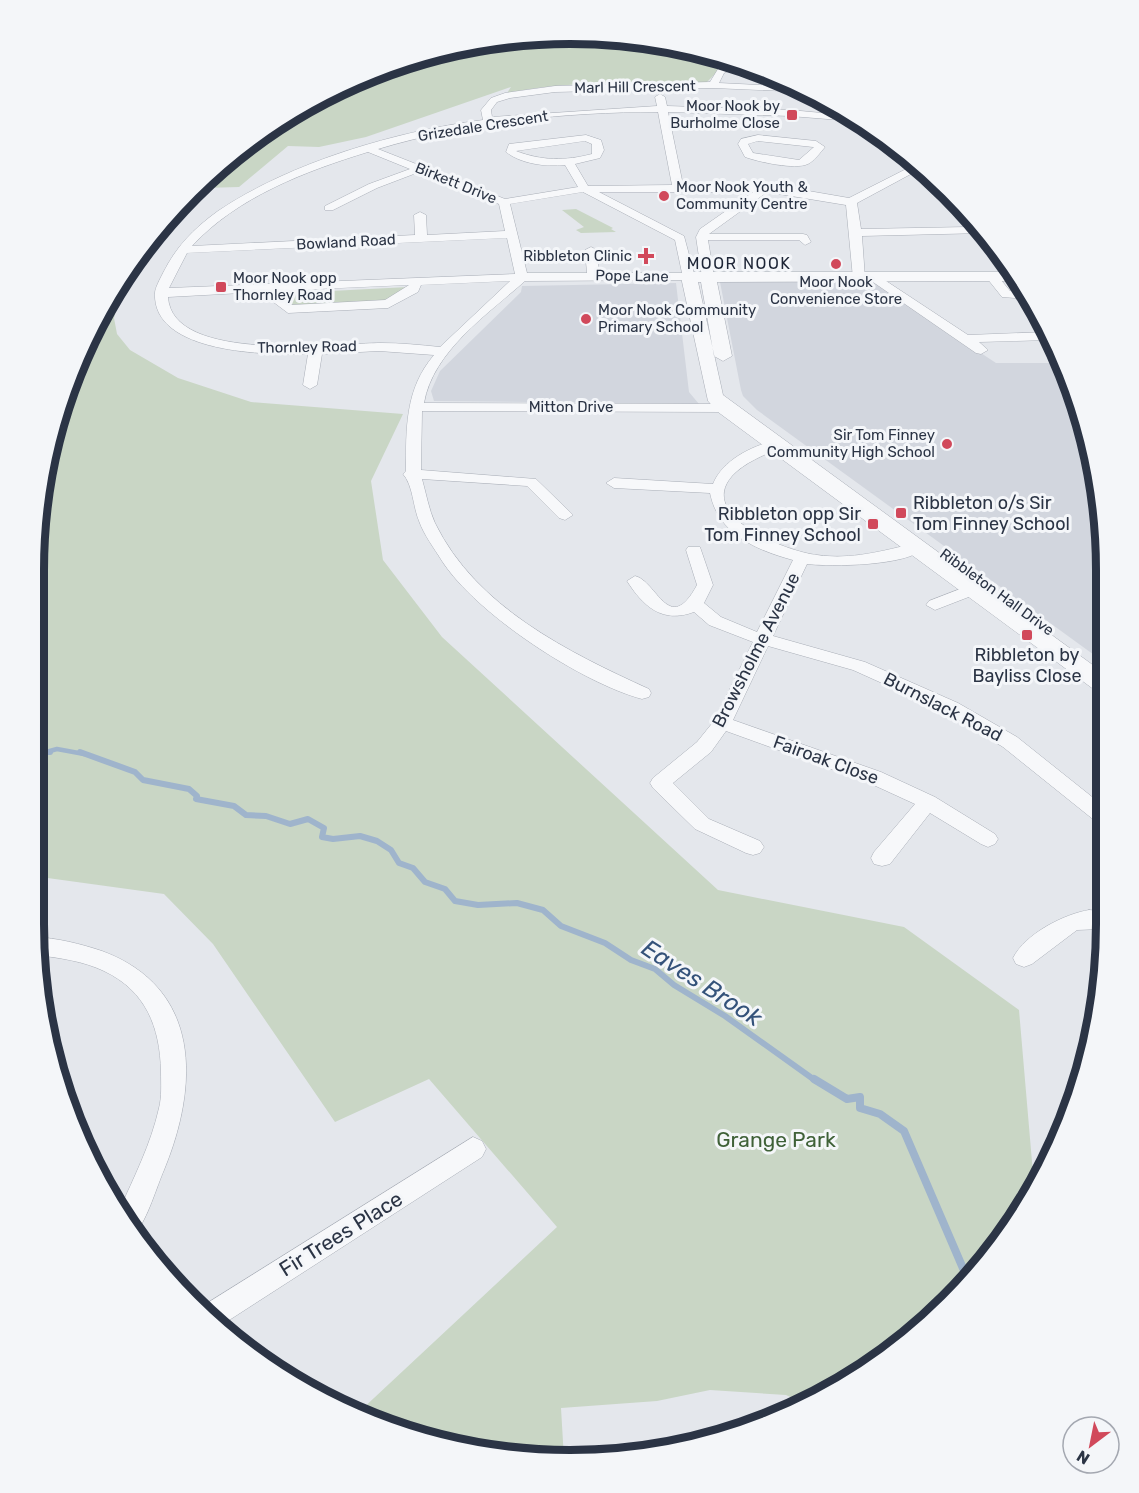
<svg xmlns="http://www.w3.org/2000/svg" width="1139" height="1493" font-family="Rubik,sans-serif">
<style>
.built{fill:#d2d6de}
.green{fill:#c9d6c5}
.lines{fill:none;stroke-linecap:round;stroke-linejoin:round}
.stream-far2{stroke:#9fb4cc;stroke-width:4.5}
.stream-far1{stroke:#9fb4cc;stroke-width:6}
.stream{stroke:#9fb4cc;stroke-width:8}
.minor-casing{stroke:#a9aeb7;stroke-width:1}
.tertiary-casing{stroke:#a9aeb7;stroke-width:1}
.minor{fill:#f7f8fa;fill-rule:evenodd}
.tertiary{fill:#f7f8fa;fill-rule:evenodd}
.poi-dot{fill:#d1495b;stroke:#f4f6f9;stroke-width:2}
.labels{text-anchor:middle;stroke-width:6;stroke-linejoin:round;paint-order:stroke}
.far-street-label{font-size:15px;fill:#2b3445;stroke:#f4f6f9}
.far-poi-label{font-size:15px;fill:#2b3445;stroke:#f4f6f9;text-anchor:end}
.far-neighbourhood-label{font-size:16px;letter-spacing:1.5px;fill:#1d2536;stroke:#f4f6f9}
.poi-label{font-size:18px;fill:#2b3445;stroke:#f4f6f9;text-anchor:start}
.street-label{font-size:18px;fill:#2b3445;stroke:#f4f6f9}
.near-park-label{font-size:21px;fill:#3f6138;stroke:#f4f6f9}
.near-street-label{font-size:21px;fill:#2b3445;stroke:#f4f6f9}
.near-water-label{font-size:24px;font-style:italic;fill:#34527a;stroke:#f4f6f9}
.rim{fill:none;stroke:#2b3445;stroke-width:8}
</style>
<rect width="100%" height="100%" fill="#e4e7ec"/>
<g class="built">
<path d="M 720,282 L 873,282 L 996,363 L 1061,363 L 1077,397 L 1101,500 L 1101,660 L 757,410 L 743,396 L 741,390 Z"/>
<path d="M 676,283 L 689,392 L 699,404 L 434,401 L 431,391 L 440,371 L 521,292 L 522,286 Z"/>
</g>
<g class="green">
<path d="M 570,33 L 675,43 L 738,63 L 724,65 L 706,83 C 640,83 571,80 507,93 L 511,87 L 366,137 L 319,147 L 288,146 L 239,187 L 203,188 L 272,123 L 365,74 L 465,43 Z"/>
<path d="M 576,209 L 613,228 L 611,229 L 616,232 L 581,233 L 576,230 L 584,227 L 562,210 Z"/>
<path d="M 408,287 L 393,301 L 291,306 L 273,294 Z"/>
<path d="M 104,307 L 117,307 L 114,318 L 117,334 L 130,350 L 178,378 L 251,402 L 403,414 L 371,481 L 383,560 L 442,637 L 718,890 L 904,927 L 1019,1010 L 1034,1185 L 1016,1221 L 949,1303 L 867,1370 L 799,1401 L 786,1395 L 710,1390 L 657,1401 L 561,1408 L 564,1459 L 431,1442 L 359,1412 L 557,1227 L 429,1079 L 335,1122 L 213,944 L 164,894 L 33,876 L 34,535 L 51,430 L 88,333 Z"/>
</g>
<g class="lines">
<g class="stream-far2">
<path d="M 34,736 L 39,748 L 37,754"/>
<path d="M 39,754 L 57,749 L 84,754"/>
</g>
<g class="stream-far1">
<path d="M 38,752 L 50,752"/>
<path d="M 80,752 L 135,772 L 143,780 L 189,789 L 197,796 L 196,799 L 234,806 L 246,815 L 266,816 L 290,824 L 308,819 L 324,828 L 322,837 L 333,839 L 360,836 L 377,841 L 391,850 L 399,863 L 413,868 L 425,882 L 445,889 L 455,901 L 478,905 L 517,903 L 543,910 L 561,926 L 605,943 L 631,960 L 655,969 L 674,985 L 725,1016 L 816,1081"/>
</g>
<path class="stream" d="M 814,1079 L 847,1099 L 860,1097 L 860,1108 L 880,1114 L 904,1131 L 968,1280"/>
<defs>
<g id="minor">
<path d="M 735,62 L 743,64 L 724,73 L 719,83 L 799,87 L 809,92 L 713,88 L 555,92 L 510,98 L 497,102 L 491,110 L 492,117 L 657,106 L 655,97 L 660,94 L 665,97 L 667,106 L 790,110 L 854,116 L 865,122 L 790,116 L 668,112 L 683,185 L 768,184 L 849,198 L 916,164 L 922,168 L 857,203 L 861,229 L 968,227 L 961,212 L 965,209 L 984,233 L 862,236 L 865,278 L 859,282 L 853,278 L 846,205 L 767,192 L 709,234 L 803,234 L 807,235 L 811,242 L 805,245 L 799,240 L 708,240 L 714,277 L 708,281 L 702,277 L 696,237 L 700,229 L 753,192 L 599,192 L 684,236 L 695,277 L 693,280 L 525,281 C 488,314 433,351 424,403 L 725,404 L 732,408 L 725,412 L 422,411 L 421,470 L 536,479 L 573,515 L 565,520 L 559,518 L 527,486 L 422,479 C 426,493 429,510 435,523 C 476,607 568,652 649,689 L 651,693 L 649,697 L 642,699 C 582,683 476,614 442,561 C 434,548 424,535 419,521 C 413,507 413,485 403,474 L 406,471 C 406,428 405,389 434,355 L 379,351 L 322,354 L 317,385 L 310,389 L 303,385 L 308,354 C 268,355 152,354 155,293 C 155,288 160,279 163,273 C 176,247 193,229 218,211 C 291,162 397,131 483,120 L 481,110 L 491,98 L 505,93 L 555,86 L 710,82 L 718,69 ZM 658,112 L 672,185 L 588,186 L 575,164 L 600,158 L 604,150 L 601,140 L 586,135 L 509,144 L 506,152 C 521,164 546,167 565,165 L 578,187 L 505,199 L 378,149 C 468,122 565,112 658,112 ZM 585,141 L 592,144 L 592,154 C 565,161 542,161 516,151 ZM 368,152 L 410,169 L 369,184 L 325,206 L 325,210 L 333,210 L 377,188 L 419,172 L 499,204 L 505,231 L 427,235 L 426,215 L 420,212 L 414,215 L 415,235 L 192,246 C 237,197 306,171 368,152 ZM 583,192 L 675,240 L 682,273 L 599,273 L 597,250 L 591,247 L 585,250 L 587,273 L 527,273 L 510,204 ZM 507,238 L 515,274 L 169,288 L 187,253 ZM 510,281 L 440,347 C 420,345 401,343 381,343 C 337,343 172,364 168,297 L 260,292 L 288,313 L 388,308 L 418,292 L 421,285 ZM 409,285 L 385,300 L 291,305 L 274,291 Z"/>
<path d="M 758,135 L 816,141 L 825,147 C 820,153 814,161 808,164 C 795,170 759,162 745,157 L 738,144 L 741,139 ZM 758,141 L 813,147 L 814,147 L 799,160 L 753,153 L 748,144 Z"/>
<path d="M 992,273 L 996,274 L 1010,291 L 1026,292 L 1029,299 L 1002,297 L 986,277 Z"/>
<path d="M 877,275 L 968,335 L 1046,332 L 1049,340 L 979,342 L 988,350 L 981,354 L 976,353 L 873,282 L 871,279 Z"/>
<path d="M 774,441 L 781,445 L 779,448 C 763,456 745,462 732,476 C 696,517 788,552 817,555 C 851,560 883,551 916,543 L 924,548 C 909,566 830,567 807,564 L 773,636 L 865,662 L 958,703 L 1017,737 L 1101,804 L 1101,822 L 1094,820 L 1003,747 L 944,711 L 853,670 L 768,646 L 733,720 L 881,772 L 935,797 L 995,834 L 998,839 L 995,844 L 988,847 L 981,844 L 930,813 L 890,864 L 882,866 L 874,864 L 871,858 L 874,852 L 915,804 L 867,782 L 726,731 L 711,752 L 673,783 L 709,819 L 760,841 L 764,847 L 760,853 L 753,855 L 746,853 L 695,829 L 653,788 L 650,783 L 653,778 L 697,742 L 714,721 L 753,642 L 709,625 L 694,612 C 662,624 643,606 627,581 L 635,576 C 657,581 669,637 697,585 L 686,550 L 688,547 L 700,547 L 713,585 L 704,603 L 721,617 L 757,632 L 793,560 C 756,550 718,534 710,493 L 614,488 L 606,483 L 614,478 L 713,484 C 722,461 751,446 774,441 Z"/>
<path d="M 973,584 L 979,585 L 982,589 L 979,593 L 935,610 L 926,605 L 929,601 Z"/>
<path d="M 1089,910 L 1101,911 L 1101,929 L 1077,930 L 1032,964 L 1024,967 L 1016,964 L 1013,958 C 1025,934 1064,914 1089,910 Z"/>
<path d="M 35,937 C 57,938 81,944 102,951 C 202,988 199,1085 164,1170 C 157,1186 147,1220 136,1232 L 119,1211 C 134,1177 151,1144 159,1108 C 162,1096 161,1084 161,1072 C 160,1027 146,991 104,971 C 83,961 60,958 37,955 Z"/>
<path d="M 473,1137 L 482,1141 L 486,1149 L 482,1157 L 220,1326 L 198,1309 Z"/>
</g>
<path id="tertiary" d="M 689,272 L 1016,272 L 1020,281 L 717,282 L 732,356 L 723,361 L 714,356 L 701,282 L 698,282 L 723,395 L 1101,671 L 1101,690 L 1092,688 L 718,412 L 708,401 L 681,277 Z"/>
</defs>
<use href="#minor" class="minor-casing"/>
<use href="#tertiary" class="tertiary-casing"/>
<use href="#minor" class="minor"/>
<use href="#tertiary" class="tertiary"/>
</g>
<g class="poi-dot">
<rect x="786" y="109" width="12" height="12" rx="3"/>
<circle cx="664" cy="196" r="6"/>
<path d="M643 247h6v6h6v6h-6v6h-6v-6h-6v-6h6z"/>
<circle cx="836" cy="264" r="6"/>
<rect x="215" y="281" width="12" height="12" rx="3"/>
<circle cx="586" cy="319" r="6"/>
<circle cx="947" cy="444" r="6"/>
<rect x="895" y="507" width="12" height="12" rx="3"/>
<rect x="867" y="518" width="12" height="12" rx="3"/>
<rect x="1021" y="629" width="12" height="12" rx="3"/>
</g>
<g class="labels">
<g class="far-street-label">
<text transform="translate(635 87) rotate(-1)" y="5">Marl Hill Crescent</text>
<text transform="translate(483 126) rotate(-9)" y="5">Grizedale Crescent</text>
<text transform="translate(456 183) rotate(22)" y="5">Birkett Drive</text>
<text transform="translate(346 242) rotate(-3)" y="5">Bowland Road</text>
<text transform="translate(632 276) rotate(1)" y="5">Pope Lane</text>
<text transform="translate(307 347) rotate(-1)" y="5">Thornley Road</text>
<text x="571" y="412">Mitton Drive</text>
<text transform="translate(997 592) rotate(36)" y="5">Ribbleton Hall Drive</text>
</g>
<g class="far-poi-label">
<text x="780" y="111">Moor Nook by<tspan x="780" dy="17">Burholme Close</tspan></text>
<text x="676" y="192" text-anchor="start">Moor Nook Youth &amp;<tspan x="676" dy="17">Community Centre</tspan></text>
<text x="632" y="261">Ribbleton Clinic</text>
<text x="233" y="283" text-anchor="start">Moor Nook opp<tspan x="233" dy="17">Thornley Road</tspan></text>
<text x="836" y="287" text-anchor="middle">Moor Nook<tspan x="836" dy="17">Convenience Store</tspan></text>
<text x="598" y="315" text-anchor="start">Moor Nook Community<tspan x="598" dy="17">Primary School</tspan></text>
<text x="935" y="440">Sir Tom Finney<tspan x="935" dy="17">Community High School</tspan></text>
</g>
<g class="far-neighbourhood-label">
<text x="739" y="269">MOOR NOOK</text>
</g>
<g class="poi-label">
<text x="913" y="509">Ribbleton o/s Sir<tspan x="913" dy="21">Tom Finney School</tspan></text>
<text x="861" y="520" text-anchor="end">Ribbleton opp Sir<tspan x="861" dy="21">Tom Finney School</tspan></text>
<text x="1027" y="661" text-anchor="middle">Ribbleton by<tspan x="1027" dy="21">Bayliss Close</tspan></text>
</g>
<g class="street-label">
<text transform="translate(756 650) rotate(-63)" y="6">Browsholme Avenue</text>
<text transform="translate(943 707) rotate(27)" y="6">Burnslack Road</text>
<text transform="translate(826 760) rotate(20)" y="6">Fairoak Close</text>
</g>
<g class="near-park-label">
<text x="776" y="1147">Grange Park</text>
</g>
<g class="near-street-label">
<text transform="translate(341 1234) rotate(-32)" y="7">Fir Trees Place</text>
</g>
<g class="near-water-label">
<text transform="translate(702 983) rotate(33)" y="8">Eaves Brook</text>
</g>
</g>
<path d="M0 0H1139V1493H0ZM570 44H570A526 526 0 0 1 1096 570V924A526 526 0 0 1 570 1450H570A526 526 0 0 1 44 924V570A526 526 0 0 1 570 44Z" fill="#f4f6f9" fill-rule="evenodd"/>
<path class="rim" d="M570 44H570A526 526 0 0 1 1096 570V924A526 526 0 0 1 570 1450H570A526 526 0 0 1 44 924V570A526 526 0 0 1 570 44Z"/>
<g transform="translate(1091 1445) rotate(212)"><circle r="28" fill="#f4f6f9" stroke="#a4a8b1" stroke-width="1.5"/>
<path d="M0-4.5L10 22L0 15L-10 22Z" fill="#d1495b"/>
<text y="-9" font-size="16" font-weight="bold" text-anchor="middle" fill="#2b3445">N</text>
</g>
</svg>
